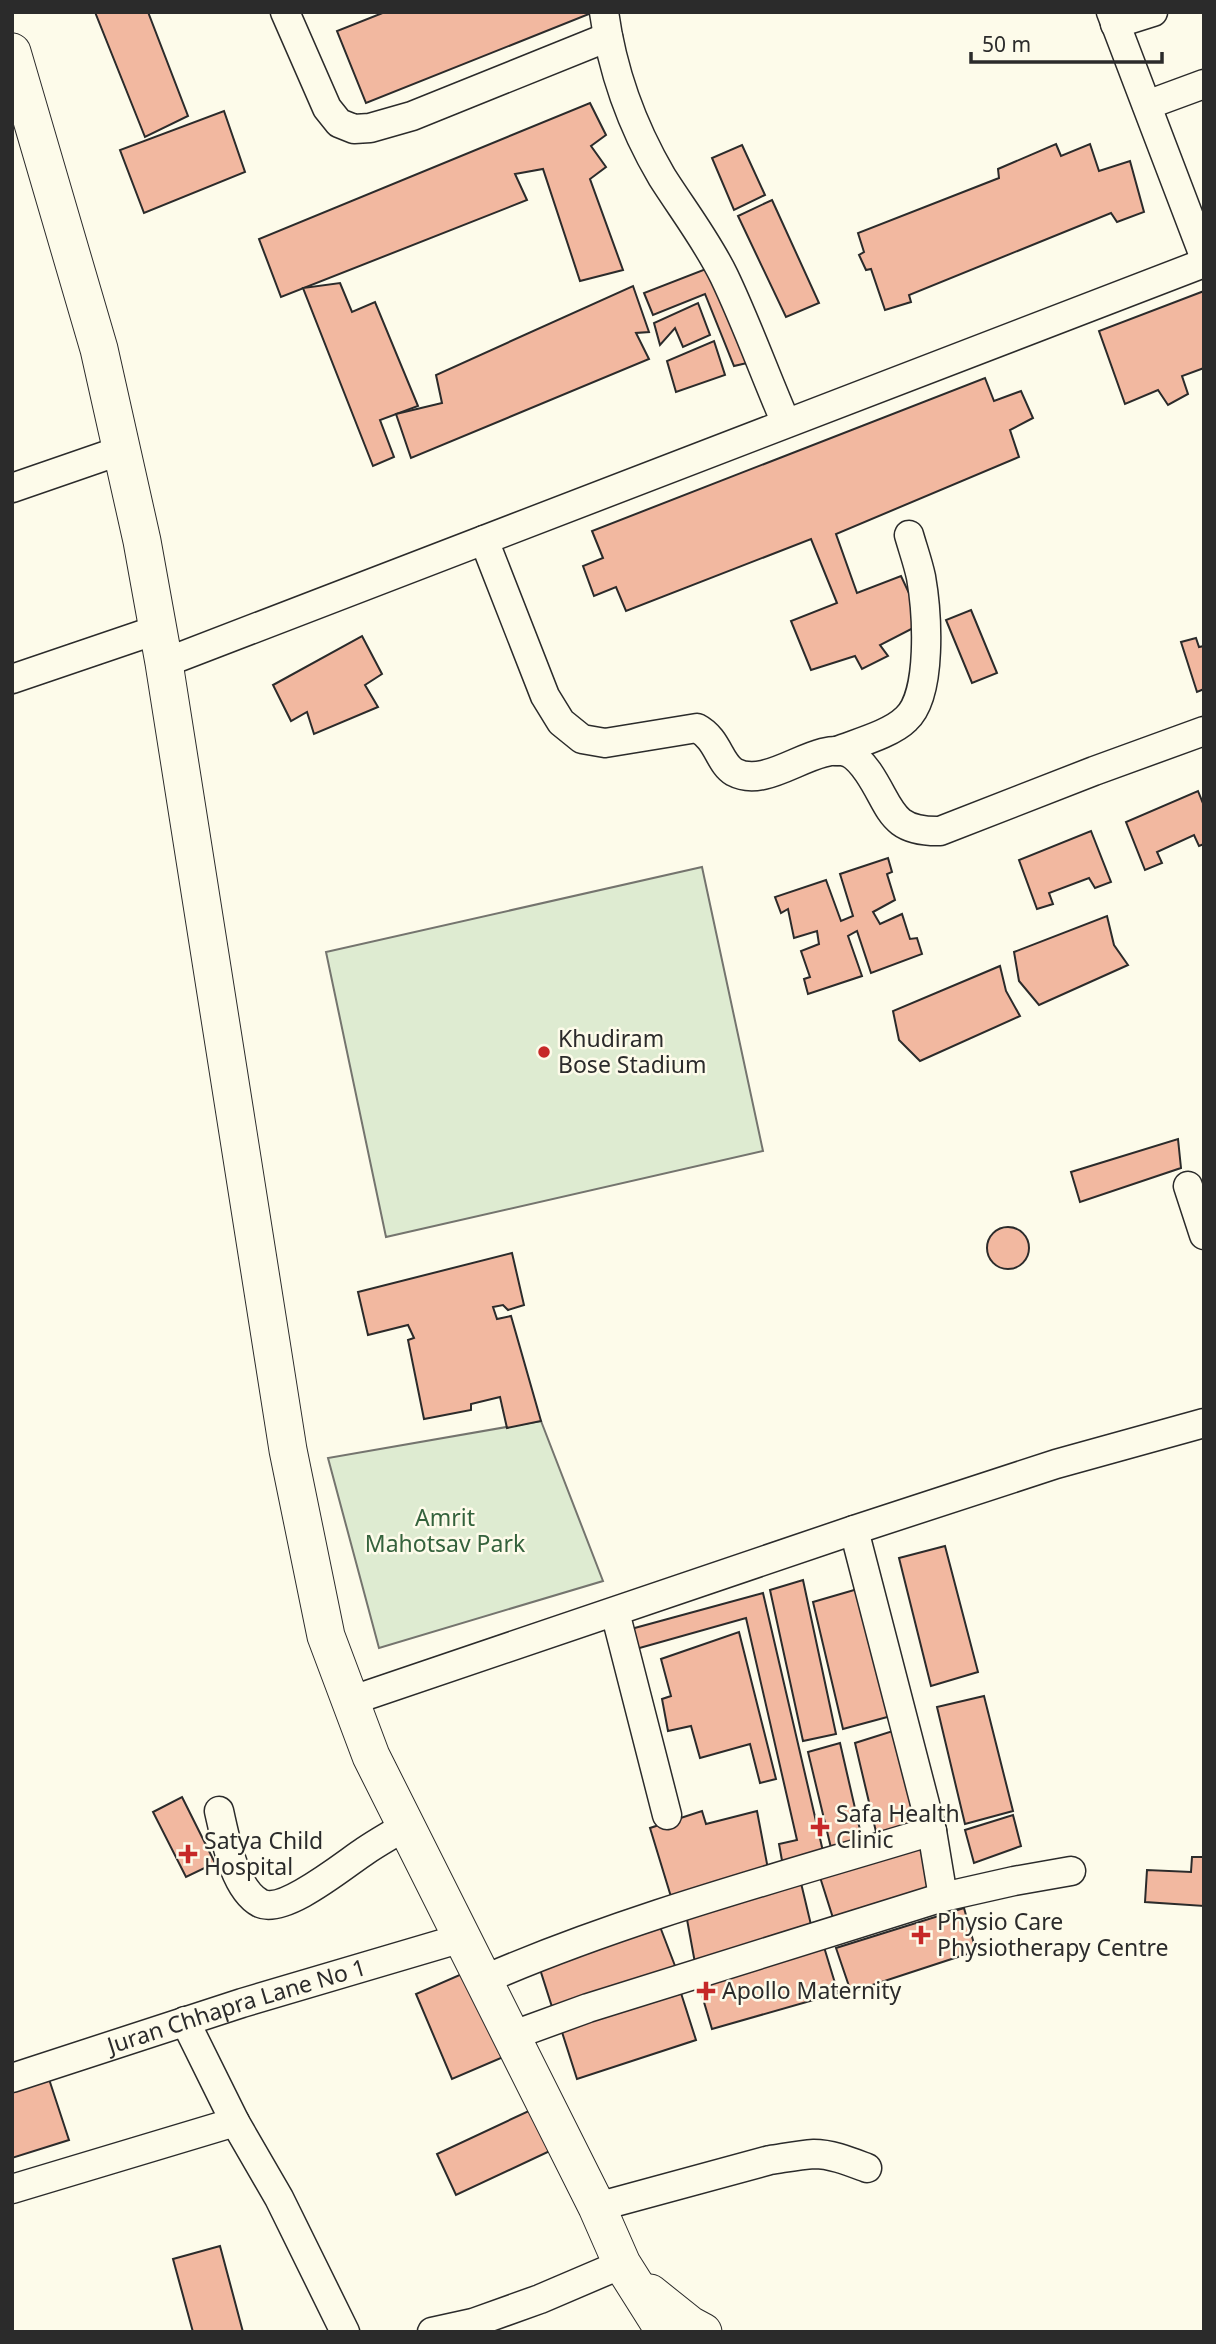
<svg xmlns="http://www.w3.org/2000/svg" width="1216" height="2344" font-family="'Noto Sans',sans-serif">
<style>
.green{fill:#deebd1;stroke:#74746e;stroke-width:2}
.building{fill:#f2b8a0;stroke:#2b2b2b;stroke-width:2}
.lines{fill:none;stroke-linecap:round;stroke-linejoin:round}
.minor-casing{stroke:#2b2b2b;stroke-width:31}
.major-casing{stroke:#2b2b2b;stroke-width:39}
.minor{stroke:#fdfbea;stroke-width:28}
.major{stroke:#fdfbea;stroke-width:37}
.poi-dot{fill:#c62828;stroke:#fdfbea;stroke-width:2.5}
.labels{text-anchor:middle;stroke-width:5;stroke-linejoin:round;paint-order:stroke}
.poi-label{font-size:23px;fill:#2b2b2b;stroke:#fdfbea;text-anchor:start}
.park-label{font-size:23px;fill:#34623c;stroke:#fdfbea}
.street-label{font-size:23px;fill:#2b2b2b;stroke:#fdfbea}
</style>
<rect width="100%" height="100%" fill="#fdfbea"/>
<g class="green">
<path d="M 702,867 L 763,1151 L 386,1237 L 326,952 Z"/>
<path d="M 541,1421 L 603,1581 L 379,1648 L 328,1458 Z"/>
</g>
<g class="building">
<path d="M 95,12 L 148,12 L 188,116 L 145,137 Z"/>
<path d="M 385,12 L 588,12 L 589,14 L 366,103 L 337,31 Z"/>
<path d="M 590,103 L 606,135 L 591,146 L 606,167 L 590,179 L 623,270 L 580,281 L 543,169 L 515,174 L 527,200 L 281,297 L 259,239 Z"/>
<path d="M 224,111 L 245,172 L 144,213 L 120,150 Z"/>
<path d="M 1056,144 L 1061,156 L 1090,144 L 1099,171 L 1130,161 L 1144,212 L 1117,222 L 1111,213 L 909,295 L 911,302 L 885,310 L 871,269 L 866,270 L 859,255 L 864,252 L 858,233 L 999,178 L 998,169 Z"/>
<path d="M 742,145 L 765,195 L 734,210 L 712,158 Z"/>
<path d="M 772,200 L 819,303 L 786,317 L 738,216 Z"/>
<path d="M 711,267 L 747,363 L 734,366 L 705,294 L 653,315 L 644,293 Z"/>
<path d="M 340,283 L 352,312 L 375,302 L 418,406 L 380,420 L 394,457 L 373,466 L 303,288 Z"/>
<path d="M 633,286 L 649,332 L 636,333 L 649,359 L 411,458 L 396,414 L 442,403 L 436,375 Z"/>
<path d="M 1204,291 L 1204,368 L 1182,376 L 1188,394 L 1168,405 L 1158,390 L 1125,404 L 1099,331 Z"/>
<path d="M 698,303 L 710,335 L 683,347 L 675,328 L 660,345 L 654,323 Z"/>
<path d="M 714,341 L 725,375 L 676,392 L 667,361 Z"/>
<path d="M 985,378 L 994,401 L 1021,391 L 1033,418 L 1010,430 L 1019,457 L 836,534 L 857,593 L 901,576 L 923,623 L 880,645 L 888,656 L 862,669 L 855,656 L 811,670 L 791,621 L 837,603 L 811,539 L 626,611 L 616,587 L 594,596 L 583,566 L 603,558 L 592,531 Z"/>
<path d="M 971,610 L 997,673 L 972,683 L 946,620 Z"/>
<path d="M 362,636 L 382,674 L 365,685 L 378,707 L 314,734 L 307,712 L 291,721 L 273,685 Z"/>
<path d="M 1196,638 L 1199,647 L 1204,646 L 1204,689 L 1197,692 L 1181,642 Z"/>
<path d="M 1198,791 L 1204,806 L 1204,844 L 1199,846 L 1194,835 L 1157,852 L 1162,863 L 1145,870 L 1126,822 Z"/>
<path d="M 1091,831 L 1111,882 L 1095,888 L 1089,878 L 1049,893 L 1053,904 L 1037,909 L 1019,860 Z"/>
<path d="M 888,858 L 892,872 L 887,874 L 895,900 L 873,912 L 880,924 L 902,914 L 910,939 L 917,938 L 922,954 L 871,973 L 857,931 L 848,936 L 862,976 L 808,994 L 804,979 L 810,977 L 801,951 L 819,944 L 817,931 L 794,938 L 788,909 L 781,913 L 775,897 L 826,880 L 841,921 L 853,916 L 840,874 Z"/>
<path d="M 1107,916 L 1114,945 L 1128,965 L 1039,1005 L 1019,981 L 1014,952 Z"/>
<path d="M 1000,966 L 1006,991 L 1020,1016 L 920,1061 L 899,1040 L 893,1011 Z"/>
<path d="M 1178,1139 L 1181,1168 L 1080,1202 L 1071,1172 Z"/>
<circle cx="1008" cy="1248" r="21"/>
<path d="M 512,1253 L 524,1305 L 508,1310 L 503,1305 L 493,1307 L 497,1319 L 511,1316 L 541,1421 L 507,1428 L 500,1397 L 471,1404 L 471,1410 L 424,1419 L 408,1340 L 414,1338 L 408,1325 L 368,1335 L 358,1292 Z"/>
<path d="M 945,1546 L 978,1672 L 931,1686 L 899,1558 Z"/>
<path d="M 803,1580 L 836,1734 L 803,1741 L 770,1590 Z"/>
<path d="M 861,1588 L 891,1716 L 843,1729 L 813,1602 Z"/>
<path d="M 763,1593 L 825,1860 L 783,1866 L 779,1844 L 797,1840 L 746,1618 L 636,1649 L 631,1629 Z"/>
<path d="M 739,1632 L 776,1779 L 760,1783 L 750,1744 L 700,1758 L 691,1726 L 668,1731 L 662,1699 L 671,1696 L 661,1659 Z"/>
<path d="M 984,1696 L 1013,1811 L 965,1824 L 937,1707 Z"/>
<path d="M 896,1730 L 915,1827 L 877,1836 L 855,1743 Z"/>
<path d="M 840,1743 L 863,1843 L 832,1852 L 808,1752 Z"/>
<path d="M 182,1797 L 215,1863 L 186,1877 L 153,1812 Z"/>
<path d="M 702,1811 L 706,1824 L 757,1811 L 768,1869 L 672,1900 L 650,1828 Z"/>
<path d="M 1013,1815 L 1021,1846 L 974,1863 L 965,1830 Z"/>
<path d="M 923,1840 L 936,1887 L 833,1918 L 819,1874 Z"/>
<path d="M 1192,1857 L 1204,1857 L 1204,1906 L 1145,1902 L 1147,1870 L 1191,1872 Z"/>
<path d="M 801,1883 L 812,1929 L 695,1963 L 686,1914 Z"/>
<path d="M 964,1908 L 976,1951 L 851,1992 L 836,1948 Z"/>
<path d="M 659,1924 L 677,1971 L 553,2010 L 539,1966 Z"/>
<path d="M 824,1947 L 838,1993 L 712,2029 L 698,1982 Z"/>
<path d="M 471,1970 L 508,2055 L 452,2079 L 416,1994 Z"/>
<path d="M 680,1990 L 696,2040 L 577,2079 L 561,2029 Z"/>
<path d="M 48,2076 L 69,2140 L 12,2158 L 12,2087 Z"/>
<path d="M 533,2109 L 552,2150 L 456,2195 L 437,2154 Z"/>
<path d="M 220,2246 L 243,2332 L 193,2332 L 173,2259 Z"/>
</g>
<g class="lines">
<defs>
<g id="minor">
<path d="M 285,12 L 327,108 L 339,123 L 354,129 L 370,128 L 412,116 L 608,37"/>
<path d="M 604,12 C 612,70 632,126 662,177 C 683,210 707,241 724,276 C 747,324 765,375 786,423"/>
<path d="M 1111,12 L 1204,256"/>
<path d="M 1115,24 L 1153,12"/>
<path d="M 1147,105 L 1204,84"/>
<path d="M 12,488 L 122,450"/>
<path d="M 484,540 L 545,696 L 561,722 L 582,739 L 605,743 L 697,728 C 718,739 719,763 734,772 C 769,791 815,740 849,753 C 857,757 863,765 868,772 C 892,807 889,832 940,831 L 1094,771 L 1204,731"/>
<path d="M 164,663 L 1204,263"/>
<path d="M 12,679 L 159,629"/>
<path d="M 837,751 C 857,743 891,734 906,719 C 933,695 927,611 921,577 C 918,563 913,549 909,535"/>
<path d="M 1188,1186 L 1204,1235"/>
<path d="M 854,1530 L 932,1831 L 943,1897"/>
<path d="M 615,1612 L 667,1815"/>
<path d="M 350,1701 L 854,1530 L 1056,1464 L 1204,1423"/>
<path d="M 219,1811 C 225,1837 234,1889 260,1903 C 284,1915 345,1864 365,1851 C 378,1842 393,1834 407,1825"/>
<path d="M 483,1980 C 628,1917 781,1877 932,1831"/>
<path d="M 185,2021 L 235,2122 L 279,2198 L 345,2332"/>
<path d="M 511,2036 L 588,2008 L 943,1897 L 1014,1881 L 1071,1871"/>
<path id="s1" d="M 12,2078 L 242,2003 L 462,1938"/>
<path d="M 12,2189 L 235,2122"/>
<path d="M 597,2207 L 770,2160 C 784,2158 799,2155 814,2154 C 832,2154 851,2162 867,2168"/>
<path d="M 432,2332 L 473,2323 L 540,2299 L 622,2264"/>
</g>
<g id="major">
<path d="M 12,52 L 99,349 L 142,541 L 164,663 L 288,1450 L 326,1636 L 371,1756 L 597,2207 L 622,2264 L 665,2332"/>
<path d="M 650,2293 L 690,2325 L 703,2332"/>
</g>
</defs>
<use href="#minor" class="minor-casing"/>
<use href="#major" class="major-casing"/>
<use href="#minor" class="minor"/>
<use href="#major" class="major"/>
</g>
<g class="poi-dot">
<circle cx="544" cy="1052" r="7"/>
<path d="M816.5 1816.5h7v7h7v7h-7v7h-7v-7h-7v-7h7z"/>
<path d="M184.5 1843.5h7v7h7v7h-7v7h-7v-7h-7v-7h7z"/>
<path d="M917.5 1924.5h7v7h7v7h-7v7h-7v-7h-7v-7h7z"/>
<path d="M702.5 1980.5h7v7h7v7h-7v7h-7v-7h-7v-7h7z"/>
</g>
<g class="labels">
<g class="poi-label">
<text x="558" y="1047">Khudiram<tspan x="558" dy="26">Bose Stadium</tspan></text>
<text x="836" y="1822">Safa Health<tspan x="836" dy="26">Clinic</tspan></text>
<text x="204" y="1849">Satya Child<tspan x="204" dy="26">Hospital</tspan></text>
<text x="937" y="1930">Physio Care<tspan x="937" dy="26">Physiotherapy Centre</tspan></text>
<text x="722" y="1999">Apollo Maternity</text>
</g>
<g class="park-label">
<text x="445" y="1526">Amrit<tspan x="445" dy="26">Mahotsav Park</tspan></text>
</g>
<g class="street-label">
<text dy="8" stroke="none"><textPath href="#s1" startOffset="236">Juran Chhapra Lane No 1</textPath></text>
</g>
</g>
<rect width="1216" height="2344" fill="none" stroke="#2b2b2b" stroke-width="28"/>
<path d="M971 52v10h191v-10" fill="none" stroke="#2b2b2b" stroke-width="3.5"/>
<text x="982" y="52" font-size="21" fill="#2b2b2b" stroke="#fdfbea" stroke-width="5" paint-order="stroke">50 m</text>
</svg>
